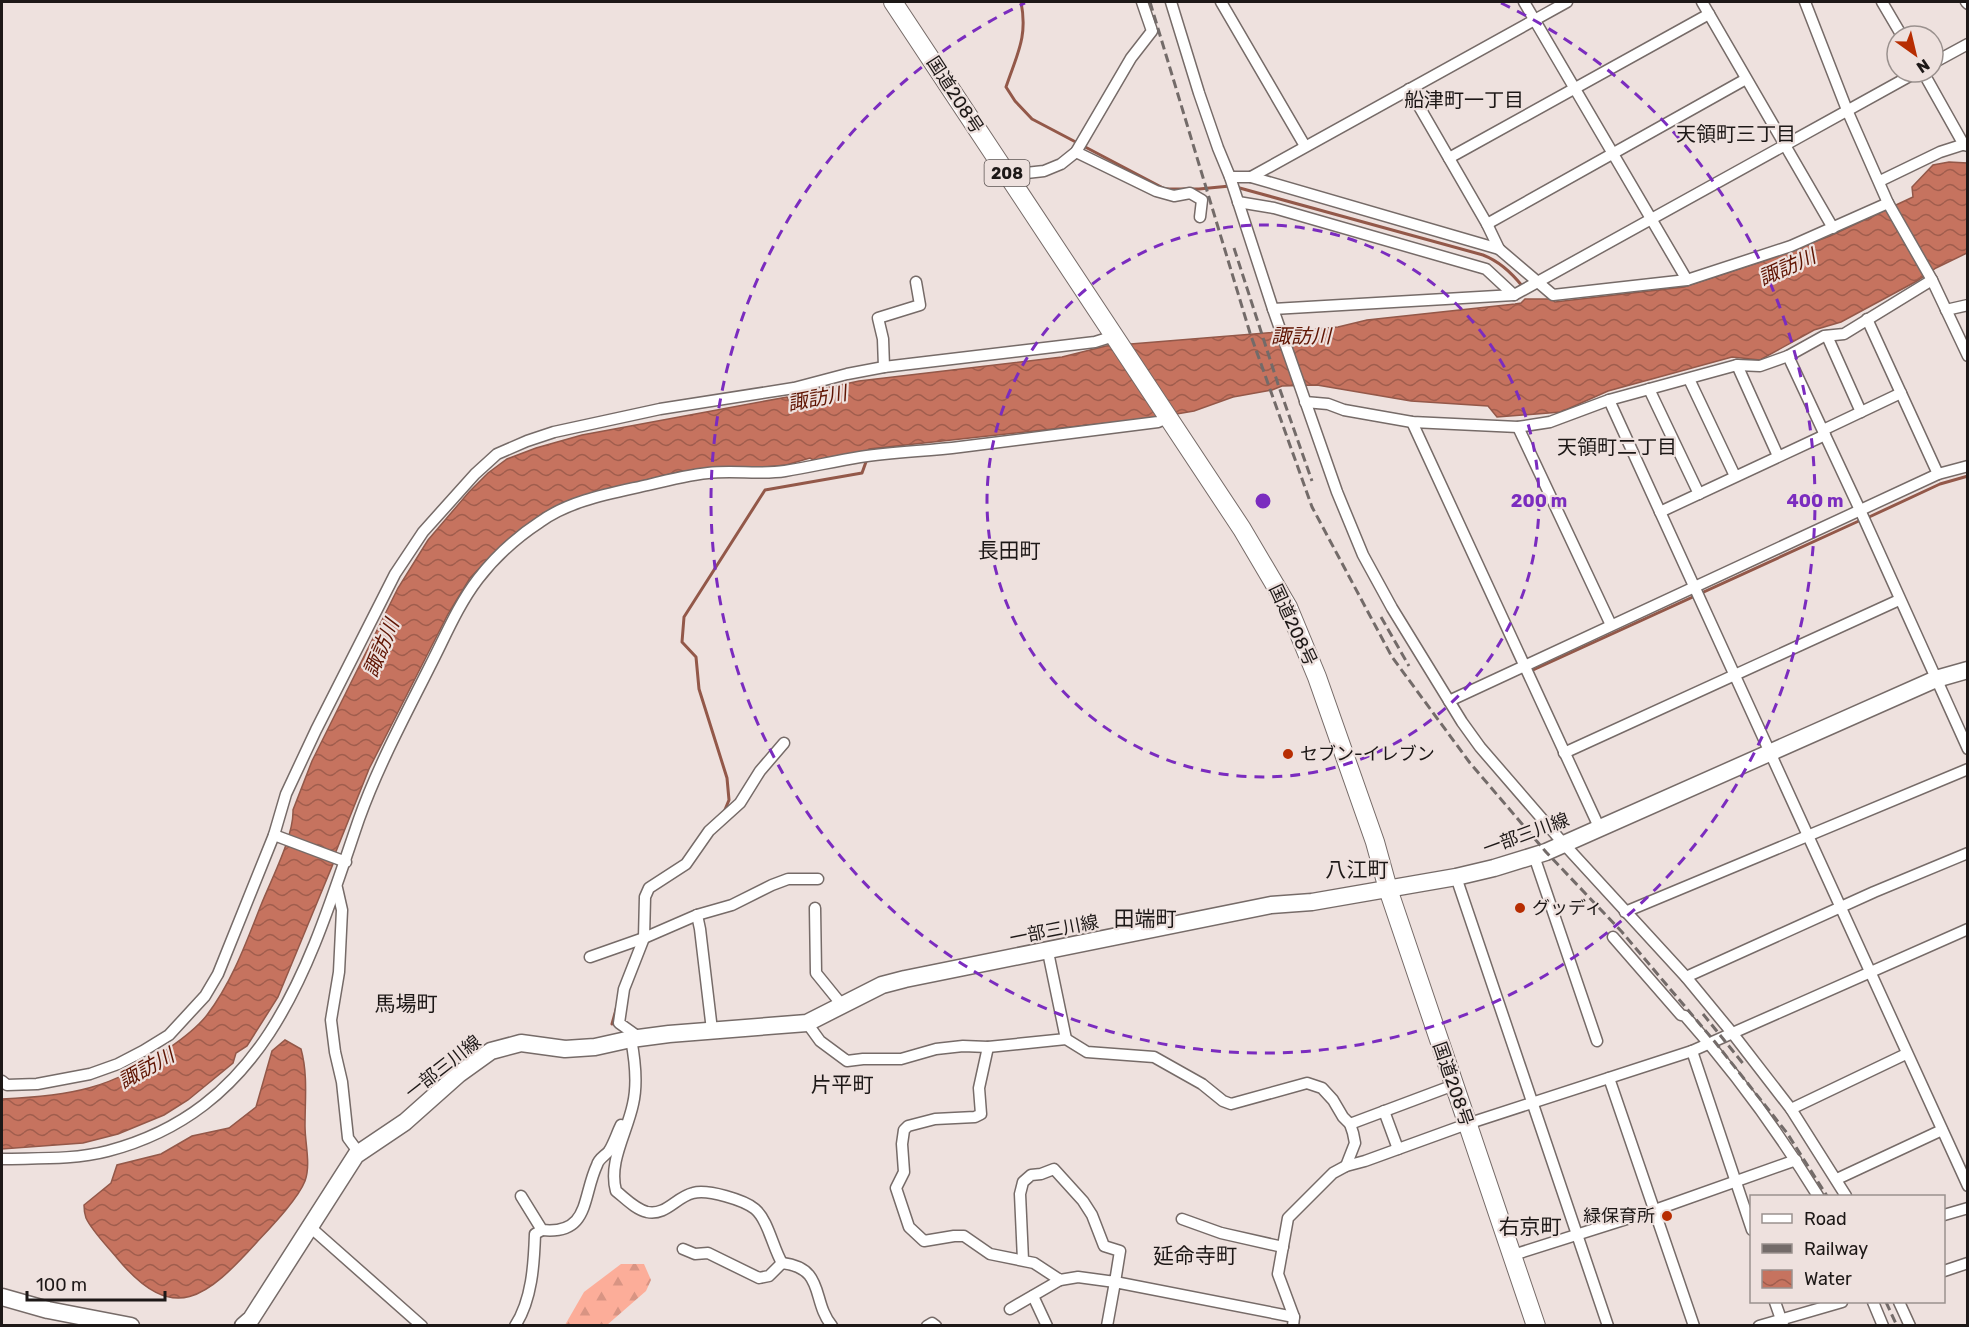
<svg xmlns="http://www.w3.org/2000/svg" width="1969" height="1327" font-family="Rubik,'Noto Sans JP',sans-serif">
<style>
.forest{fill:url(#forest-firs)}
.water{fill:url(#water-waves);stroke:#935849;stroke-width:1.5}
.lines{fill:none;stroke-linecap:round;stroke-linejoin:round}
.stream{stroke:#935849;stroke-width:3}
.minor-casing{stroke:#766b68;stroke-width:13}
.secondary-casing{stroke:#766b68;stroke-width:19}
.trunk-casing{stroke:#766b68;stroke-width:20}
.minor{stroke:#fff;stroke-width:10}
.secondary{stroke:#fff;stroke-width:16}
.trunk{stroke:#fff;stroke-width:18}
.rail{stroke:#736b69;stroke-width:3;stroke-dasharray:9 4.5;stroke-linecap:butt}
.ring{fill:none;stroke:#7b2cbf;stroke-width:3;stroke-dasharray:10 8}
.poi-dot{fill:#b72d02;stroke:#eee1de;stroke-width:2}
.labels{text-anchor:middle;stroke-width:4.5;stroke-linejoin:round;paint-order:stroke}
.shield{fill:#eee1de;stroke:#5c5453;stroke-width:1.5}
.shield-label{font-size:16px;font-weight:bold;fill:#1d1817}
.street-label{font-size:18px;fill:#1d1817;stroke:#eee1de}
.poi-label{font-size:18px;fill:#1d1817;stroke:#eee1de;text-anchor:start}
.neighbourhood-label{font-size:20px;fill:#1d1817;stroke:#eee1de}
.water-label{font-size:20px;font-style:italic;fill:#5f1402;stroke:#eee1de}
.quarter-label{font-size:21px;fill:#1d1817;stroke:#eee1de}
.centre{fill:#7b2cbf;stroke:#eee1de;stroke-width:3}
.ring-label{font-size:18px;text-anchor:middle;font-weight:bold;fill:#7b2cbf;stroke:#eee1de;stroke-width:4.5;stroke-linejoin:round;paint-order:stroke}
</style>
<defs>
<pattern id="forest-firs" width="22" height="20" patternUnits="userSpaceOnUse" patternTransform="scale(1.5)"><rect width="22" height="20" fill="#fcad99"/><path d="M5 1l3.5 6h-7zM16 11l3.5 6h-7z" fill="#d89483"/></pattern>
<pattern id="water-waves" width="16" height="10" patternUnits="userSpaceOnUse" patternTransform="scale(1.5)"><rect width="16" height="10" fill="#c6735f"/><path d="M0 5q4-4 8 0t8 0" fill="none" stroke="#a05d4d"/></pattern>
</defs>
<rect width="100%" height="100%" fill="#eee1de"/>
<path class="forest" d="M 621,1264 L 644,1264 L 651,1280 L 646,1291 L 607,1325 L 565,1325 L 584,1292 Z"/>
<g class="water">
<path d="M 1949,162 L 1967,163 L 1967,253 L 1936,268 L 1917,281 L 1841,322 L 1814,330 L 1760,360 L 1732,357 L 1608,391 L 1561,412 L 1497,417 L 1488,406 L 1411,401 L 1317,385 L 1282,386 L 1272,390 L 1233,397 L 1194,411 L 1153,418 L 869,449 L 866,453 L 863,451 L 817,462 L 810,458 L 786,465 L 744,469 L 717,467 L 678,472 L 590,494 L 543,513 L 505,542 L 470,578 L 448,614 L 369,769 L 335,854 L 333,864 L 278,997 L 247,1046 L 236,1053 L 233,1063 L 188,1100 L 164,1115 L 118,1134 L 83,1143 L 2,1149 L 2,1099 C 70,1096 112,1089 169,1048 C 182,1039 197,1028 207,1015 C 232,982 246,943 261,905 C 271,880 294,836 293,810 L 312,761 L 398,588 L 428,540 L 469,492 L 488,473 L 507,459 L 536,448 L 582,435 L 787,397 L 789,400 L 794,400 L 803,393 L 859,381 L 1062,357 L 1106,346 L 1338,327 L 1367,320 L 1515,304 L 1521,303 L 1525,299 L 1551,299 L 1555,302 L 1684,287 L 1763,261 L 1830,236 L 1913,197 L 1912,187 L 1933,165 Z"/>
<path d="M 285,1040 L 301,1049 C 308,1074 305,1100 305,1126 C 305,1144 311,1164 305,1181 C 298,1199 271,1227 257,1242 C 207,1297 174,1327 117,1258 C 108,1247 92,1231 86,1218 C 85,1215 84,1209 84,1205 L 111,1183 L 117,1165 L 161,1154 L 192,1136 L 229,1128 L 256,1107 L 272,1051 Z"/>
</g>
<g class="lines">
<g class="stream">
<path d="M 1021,2 C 1028,37 1017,54 1006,87 L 1015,101 L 1032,119 L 1165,189 L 1199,189 L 1230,186"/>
<path d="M 1236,187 L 1483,255 C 1499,261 1512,273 1523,287"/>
<path d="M 1867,518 L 1940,484 L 1968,476"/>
<path d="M 1533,670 L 1861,520"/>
<path d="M 724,812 L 729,800 L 727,778 L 699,689 L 696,657 L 682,642 L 684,617 L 765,490 L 862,473 L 867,459"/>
<path d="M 612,1024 L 617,1006"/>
</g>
<defs>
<g id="minor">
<path d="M 1171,2 L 1199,93 L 1218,148 L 1230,177 L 1273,309 L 1337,492 L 1363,555 L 1392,608 L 1462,722 L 1480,747 L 1563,843 L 1686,977 L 1733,1034 L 1791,1109 L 1846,1196"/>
<path d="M 1221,2 L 1305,146"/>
<path d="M 1524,2 L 1687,280"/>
<path d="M 1702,2 L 1833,228"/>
<path d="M 1805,2 L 1847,110 L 1888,203 L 1932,280 L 1968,356"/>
<path d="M 1882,2 L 1902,36"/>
<path d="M 1966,2 L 1968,4"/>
<path d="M 1933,63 L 1968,44"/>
<path d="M 1923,72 L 1964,145 L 1968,146"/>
<path d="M 1409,89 L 1487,224 L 1499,249"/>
<path d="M 1076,152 L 1156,191 L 1174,196 L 1190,193 L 1202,200 L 1200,217"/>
<path d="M 1449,158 L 1709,14"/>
<path d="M 1008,175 L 1044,171 L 1061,164 L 1076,152 L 1131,58 L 1152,31 L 1142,2"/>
<path d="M 1230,177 L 1251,177 L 1499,249 L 1553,295 L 1687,280 L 1791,246 L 1888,203"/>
<path d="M 1251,177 L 1567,2"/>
<path d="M 1880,181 L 1940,152 L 1968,143"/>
<path d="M 1238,202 L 1274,208 L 1486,269 L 1514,295"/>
<path d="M 1487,224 L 1746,79"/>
<path d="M 1273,309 L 1514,295 L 1917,72"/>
<path d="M 1946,310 L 1968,305"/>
<path d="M 1867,319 L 1938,474"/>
<path d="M 1827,336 L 1861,412"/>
<path d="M 1788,356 L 1860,510 L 1968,749"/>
<path d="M 1737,365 L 1778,456"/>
<path d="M 884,367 L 883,339 L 878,318 L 920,305 L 916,282"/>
<path d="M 1689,379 L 1735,476"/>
<path d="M 1649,389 L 1699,494"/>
<path d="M 1609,400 L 1968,1186"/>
<path d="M 1305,402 L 1328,404 L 1344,410 L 1412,422 L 1518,427 L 1550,422 L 1609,400 L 1737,365 L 1760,366 L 1788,356 L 1824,336 L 1844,334 L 1932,280"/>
<path d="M 1412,422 L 1599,827"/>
<path d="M 1518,427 L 1611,625"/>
<path d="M 1823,430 L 1901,393"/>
<path d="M 1660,512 L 1825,435"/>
<path d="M 1449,701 L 1938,474 L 1968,466"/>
<path d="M 1564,753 L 1899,600"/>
<path d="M 274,835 L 346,862"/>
<path d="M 1534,856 L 1597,1041"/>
<path d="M 1456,877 L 1608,1326"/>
<path d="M 337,888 L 342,910 L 339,972 L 331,1020 L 335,1052 L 342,1082 L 348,1138 L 359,1153"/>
<path d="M 815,908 L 816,973 L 842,1005"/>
<path d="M 1625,912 L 1968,769"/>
<path d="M 697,915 L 700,929 L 712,1030"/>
<path d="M 1613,937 L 1681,1015 L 1685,1016 C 1735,1072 1779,1133 1818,1196"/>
<path d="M 1048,952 L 1066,1039"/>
<path d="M 590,957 L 644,938 L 697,915 L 732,905 L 772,885 L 788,879 L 818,879"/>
<path d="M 1686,977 L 1874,892 L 1968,853"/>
<path d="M 807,1023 L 820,1041 L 847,1061 L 863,1059 L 901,1059 L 936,1049 L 963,1046 L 988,1047 L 1066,1039 L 1087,1052 L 1154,1057 L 1202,1084 L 1223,1101 L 1231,1104 L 1307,1083 L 1322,1088 L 1333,1100 L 1343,1117 L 1350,1124 L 1353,1133 L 1355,1143 L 1346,1166"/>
<path d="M 640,1038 L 619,1023 L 624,989 L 644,938 L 645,897 L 649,888 L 686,864 L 709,831 L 740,803 L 760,771 L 784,743"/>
<path d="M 631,1039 C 635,1060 638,1083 633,1104 C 627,1133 608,1162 616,1191 C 625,1198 635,1209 647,1212 C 666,1216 676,1197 693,1193 C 708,1189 744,1200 755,1209 C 768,1220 773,1248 782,1263"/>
<path d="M 988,1047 L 979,1088 L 981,1114 L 975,1117 L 935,1119 L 908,1126 L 904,1130 L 902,1144 L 904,1172 L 896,1188 L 909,1227 L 924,1241 L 954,1236 L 964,1236 L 990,1254 L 1034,1263 L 1060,1280 L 1078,1277 L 1115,1282 L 1120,1251 L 1104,1246 L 1092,1215 L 1083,1201 L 1054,1169 L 1041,1174 L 1031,1175 L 1023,1182 L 1020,1194 L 1023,1260"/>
<path d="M 1692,1051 L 1752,1230"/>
<path d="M 1609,1078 L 1694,1326"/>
<path d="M 2,1081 L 7,1085 L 37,1084 L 90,1074 L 118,1064 L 143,1051 L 169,1035 L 205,996 L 218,974 L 274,835 L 286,794 L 316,730 L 395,574 L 423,532 L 475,474 L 497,454 L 527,441 L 554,432 L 660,409 L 794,388 L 847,374 L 884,367 L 1095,342 L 1114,336"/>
<path d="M 1791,1109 L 1906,1054"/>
<path d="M 1384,1111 L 1398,1149"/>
<path d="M 1350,1124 L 1454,1085"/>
<path d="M 2,1159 C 37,1158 74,1160 108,1151 C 271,1108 311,959 359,819 C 378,766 405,716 430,666 C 445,637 458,605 478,579 C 495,557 517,537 540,522 C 570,500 613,493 648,485 C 668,480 688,475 708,473 C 734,470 760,475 785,471 C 810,467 835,461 860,457 C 893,452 927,451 960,447 C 1026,439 1092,430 1158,422 L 1167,418"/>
<path d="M 1837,1179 L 1942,1130"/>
<path d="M 521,1196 L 542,1230 C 590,1235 582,1197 597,1165 C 599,1158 605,1156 609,1151 C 614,1143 617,1133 621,1125"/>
<path d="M 1944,1215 L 1968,1208"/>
<path d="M 1182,1219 L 1221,1233 L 1283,1247"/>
<path d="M 309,1226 L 422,1326"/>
<path d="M 683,1249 L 695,1254 L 708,1253 L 759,1278 L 769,1276 L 782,1263"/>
<path d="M 1513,1255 L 1655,1210 L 1796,1160"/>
<path d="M 782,1263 C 826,1268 811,1301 832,1326"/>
<path d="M 1944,1271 L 1968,1263"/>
<path d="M 1033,1296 L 1047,1326"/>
<path d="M 1775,1302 L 1783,1325"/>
<path d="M 1873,1302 L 1883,1326"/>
<path d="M 1899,1302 L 1910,1326"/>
<path d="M 1010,1309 L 1060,1280"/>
<path d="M 515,1326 C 532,1300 534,1264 535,1234 L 542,1230"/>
<path d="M 927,1326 L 932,1323 L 936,1326"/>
<path d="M 1107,1326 L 1115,1282 L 1294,1317"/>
<path d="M 1293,1326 L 1294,1317 L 1278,1274 L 1288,1218 L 1333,1173 L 1346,1166 L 1365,1161 L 1467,1124 L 1692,1051 L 1968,929"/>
<path d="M 1759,1326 L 1842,1302"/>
</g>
<g id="secondary">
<path d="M 2,1297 L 48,1310 L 131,1326"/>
<path d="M 243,1326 L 251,1319 L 356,1155 L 405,1122 L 459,1074 L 491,1051 L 521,1043 L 565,1049 L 595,1047 L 631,1039 L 669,1034 L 807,1023 L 882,985 L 905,979 L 1271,905 L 1312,902 L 1456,877 L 1494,868 L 1546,852 L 1936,679 L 1968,670"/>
</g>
<path id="trunk" d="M 893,2 L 1242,529 L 1288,607 L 1317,677 L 1375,842 L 1388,889 L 1536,1326"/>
</defs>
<use href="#minor" class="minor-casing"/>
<use href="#secondary" class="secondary-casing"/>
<use href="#trunk" class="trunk-casing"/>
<use href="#minor" class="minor"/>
<use href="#secondary" class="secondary"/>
<use href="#trunk" class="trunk"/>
<g class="rail">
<path d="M 1150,2 L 1250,333 L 1312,507 L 1392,657 L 1470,763 L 1546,852 L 1622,932 L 1715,1042 L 1787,1133 L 1827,1196"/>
<path d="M 1234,248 L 1278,384 L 1312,481"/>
<path d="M 1381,617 L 1409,666"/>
<path d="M 1703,1014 L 1745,1066"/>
<path d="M 1886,1302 L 1897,1326"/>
</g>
</g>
<g class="ring">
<circle cx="1263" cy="501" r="276"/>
<path d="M1501 3A552 552 0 1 1 1025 3"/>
</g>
<g class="poi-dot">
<circle cx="1288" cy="754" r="6"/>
<circle cx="1520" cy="908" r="6"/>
<circle cx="1667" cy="1216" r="6"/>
</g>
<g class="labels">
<rect class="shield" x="984.5" y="160" width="45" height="26" rx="4.5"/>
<g class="shield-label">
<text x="1007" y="179">208</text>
</g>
<g class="street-label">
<text transform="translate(955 95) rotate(57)" y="6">国道208号</text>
<text transform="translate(1293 625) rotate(65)" y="6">国道208号</text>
<text transform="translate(1526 834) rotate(-20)" y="6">一部三川線</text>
<text transform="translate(1054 930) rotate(-11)" y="6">一部三川線</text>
<text transform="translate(443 1067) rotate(-38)" y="6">一部三川線</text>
<text transform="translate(1453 1084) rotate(71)" y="6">国道208号</text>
</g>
<g class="poi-label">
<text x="1300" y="760">セブン-イレブン</text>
<text x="1532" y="914">グッディ</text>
<text x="1655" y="1222" text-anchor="end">緑保育所</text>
</g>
<g class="neighbourhood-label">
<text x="1464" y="107">船津町一丁目</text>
<text x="1736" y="141">天領町三丁目</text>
<text x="1617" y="454">天領町二丁目</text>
</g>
<g class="water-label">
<text transform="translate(1787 267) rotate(-24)" y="7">諏訪川</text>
<text x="1301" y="343">諏訪川</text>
<text transform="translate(817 398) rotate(-11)" y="7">諏訪川</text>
<text transform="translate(381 648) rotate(-67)" y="7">諏訪川</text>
<text transform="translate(146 1068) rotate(-29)" y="7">諏訪川</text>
</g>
<g class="quarter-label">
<text x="1009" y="558">長田町</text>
<text x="1357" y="877">八江町</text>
<text x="1145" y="926">田端町</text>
<text x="406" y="1011">馬場町</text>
<text x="842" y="1092">片平町</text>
<text x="1530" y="1234">右京町</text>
<text x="1195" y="1263">延命寺町</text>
</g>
</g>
<circle cx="1263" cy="501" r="9" class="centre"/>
<g class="ring-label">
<text x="1539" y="507">200 m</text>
<text x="1815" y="507">400 m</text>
</g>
<rect width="1969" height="1327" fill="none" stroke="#1d1817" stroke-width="6"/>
<rect x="1750" y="1195" width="195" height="108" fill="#eee1de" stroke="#9a918e" stroke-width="1.5"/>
<rect x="1762" y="1214" width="30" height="9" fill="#ffffff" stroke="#9a918e" stroke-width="1.5"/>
<text x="1804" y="1225" font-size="18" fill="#1d1817">Road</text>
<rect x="1762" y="1244" width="30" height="9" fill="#736b69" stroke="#9a918e" stroke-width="1.5"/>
<text x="1804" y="1255" font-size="18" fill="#1d1817">Railway</text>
<rect x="1762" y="1270" width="30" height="18" fill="url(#water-waves)" stroke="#9a918e" stroke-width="1.5"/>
<text x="1804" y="1285" font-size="18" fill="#1d1817">Water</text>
<g transform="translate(1915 54) rotate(146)"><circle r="28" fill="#eee1de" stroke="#9a918e" stroke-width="1.5"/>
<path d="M0-4.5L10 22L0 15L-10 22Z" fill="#b72d02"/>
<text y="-9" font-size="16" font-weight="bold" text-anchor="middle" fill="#1d1817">N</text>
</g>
<path d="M27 1291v9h138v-9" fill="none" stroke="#1d1817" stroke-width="3"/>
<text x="36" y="1291" font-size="18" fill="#1d1817" stroke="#eee1de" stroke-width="4.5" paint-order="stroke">100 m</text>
</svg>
